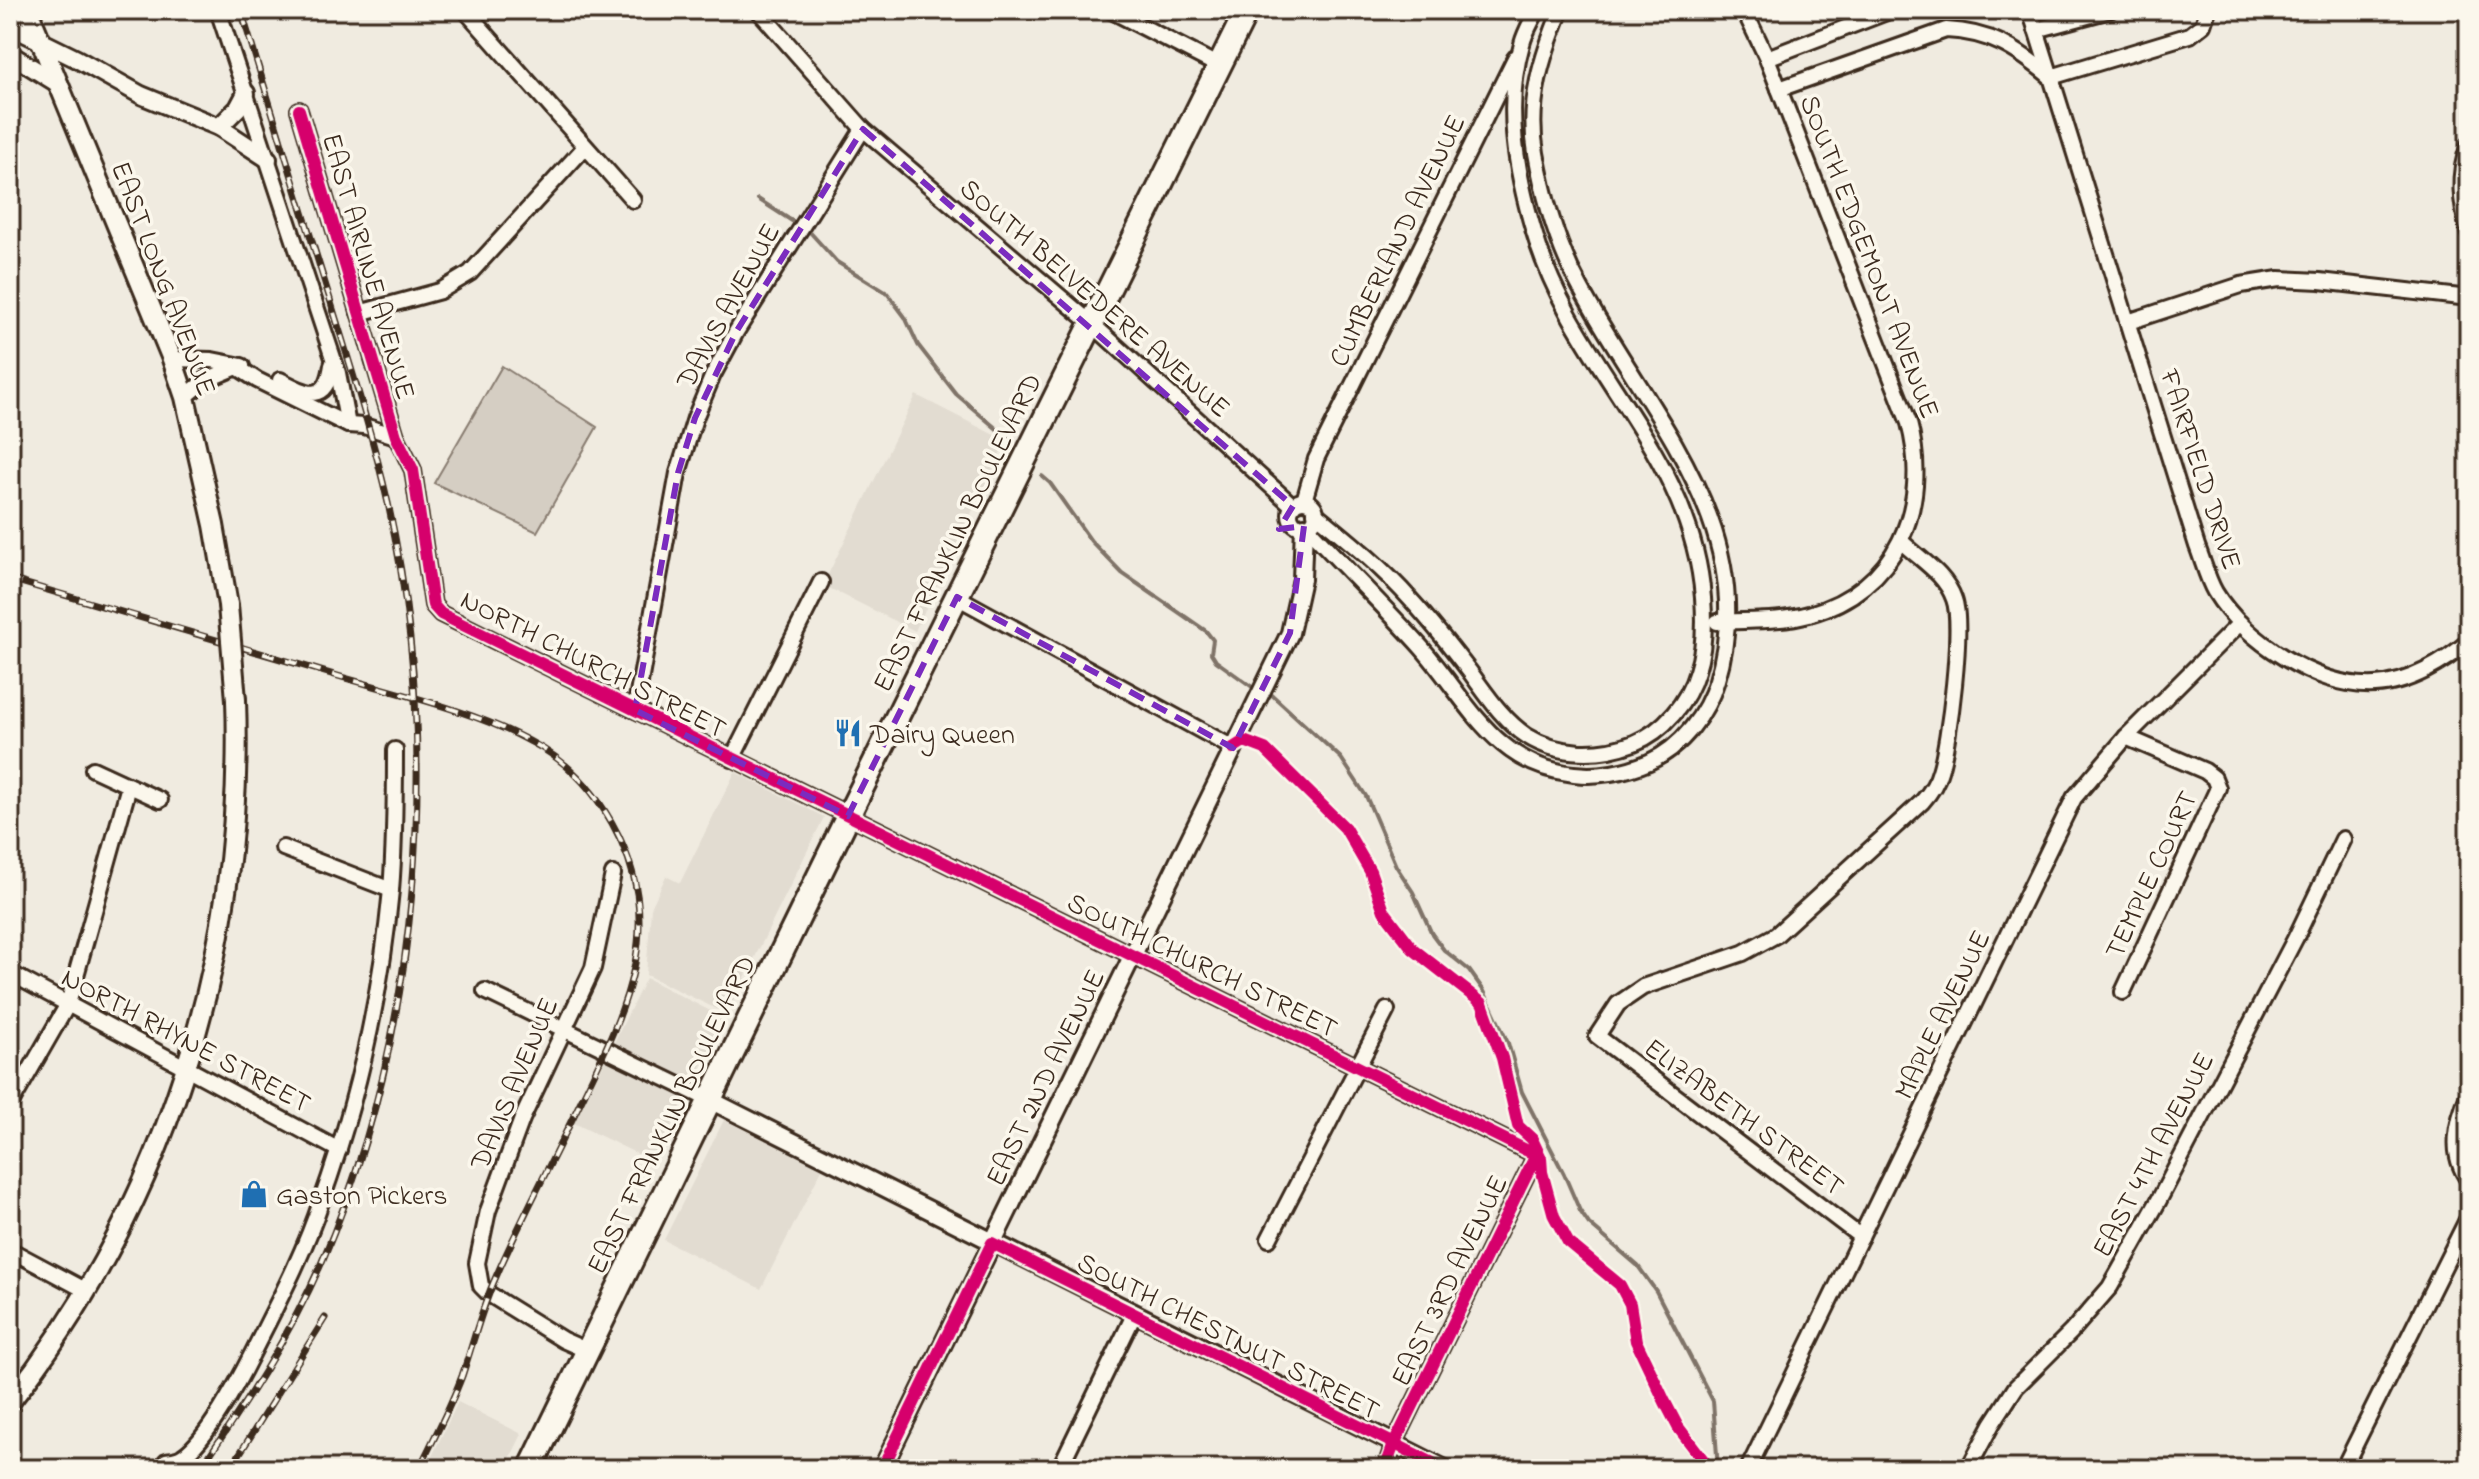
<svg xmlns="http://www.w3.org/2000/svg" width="2479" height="1479" font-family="'Indie Flower',sans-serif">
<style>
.built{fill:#e2dcd1}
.green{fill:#d5cec3;stroke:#887c70;stroke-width:2}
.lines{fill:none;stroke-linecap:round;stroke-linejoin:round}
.stream{stroke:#7f7367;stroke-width:4}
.minor-casing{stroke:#3b2a1e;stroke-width:20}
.tertiary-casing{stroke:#3b2a1e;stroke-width:22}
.secondary-casing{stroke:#3b2a1e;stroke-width:24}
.primary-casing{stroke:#3b2a1e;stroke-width:28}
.minor{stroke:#fbf7ec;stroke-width:14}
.tertiary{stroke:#fbf7ec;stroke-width:16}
.secondary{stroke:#fbf7ec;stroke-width:18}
.primary{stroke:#fbf7ec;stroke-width:22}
.rail-casing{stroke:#3b2a1e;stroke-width:7}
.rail{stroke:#fbf7ec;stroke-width:4;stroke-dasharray:12;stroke-linecap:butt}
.secondary-bridge-casing{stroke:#3b2a1e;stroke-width:24;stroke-linecap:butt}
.secondary-bridge{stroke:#fbf7ec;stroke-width:18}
.cycleway-casing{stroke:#fbf7ec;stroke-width:17}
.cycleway{stroke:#d6006c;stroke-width:12}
.marked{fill:none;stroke:#7b2cbf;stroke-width:6;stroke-dasharray:16 10;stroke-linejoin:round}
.labels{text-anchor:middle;stroke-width:7;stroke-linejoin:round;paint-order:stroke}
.street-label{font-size:28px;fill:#3b2a1e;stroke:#fbf7ec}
.poi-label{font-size:28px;fill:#3b2a1e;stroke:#fbf7ec;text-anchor:start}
</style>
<rect width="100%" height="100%" fill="#f0ebe0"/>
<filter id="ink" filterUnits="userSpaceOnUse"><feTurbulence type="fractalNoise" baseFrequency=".0125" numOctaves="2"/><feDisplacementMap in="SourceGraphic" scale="16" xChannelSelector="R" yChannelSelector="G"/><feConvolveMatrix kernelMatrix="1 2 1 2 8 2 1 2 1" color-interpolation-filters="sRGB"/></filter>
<g filter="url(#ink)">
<g class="built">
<path d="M 916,395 L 1006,441 L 915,631 L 823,585 Z"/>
<path d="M 735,772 L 824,817 L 727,1014 L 646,975 L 651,908 L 666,876 L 680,883 Z"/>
<path d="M 646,978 L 724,1018 L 654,1162 L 574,1123 Z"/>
<path d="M 724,1120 L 822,1169 L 761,1289 L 664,1240 Z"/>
<path d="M 458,1402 L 522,1434 L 505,1469 L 426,1469 Z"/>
</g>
<path class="green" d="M 502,366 L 597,427 L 537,532 L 434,483 Z"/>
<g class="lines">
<g class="stream">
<path d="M 758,199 L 792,221"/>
<path d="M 808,230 L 837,262 L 887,293 L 905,317 L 918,345 L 956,394 L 1011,441"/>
<path d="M 1042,476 L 1050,483 L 1091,541 L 1122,573 L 1206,631 L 1213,640 L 1211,653 L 1216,661 L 1255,689"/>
<path d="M 1272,695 L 1341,758 L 1366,796 L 1396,866 L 1413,892 L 1432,934 L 1444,950 L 1469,970 L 1484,991 L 1508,1043 L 1522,1092 L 1564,1174 L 1580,1211 L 1589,1224 L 1638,1266 L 1656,1291 L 1713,1401 L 1718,1469"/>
</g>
<defs>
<g id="minor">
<path d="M 218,10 L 338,373 L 348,425"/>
<path d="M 465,10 L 633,200"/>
<path d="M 758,10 L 863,129 L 1092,324 L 1293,506"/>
<path d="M 1110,10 L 1219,66"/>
<path d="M 2030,10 L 2051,77 L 2190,35 L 2203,25 L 2208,10"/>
<path d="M 2036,30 L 2110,10"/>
<path d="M 1767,58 L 1892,10"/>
<path d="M 1779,89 L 1946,30 C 1991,32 2017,49 2051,77 L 2197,546 C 2203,561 2207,578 2215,592 C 2244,640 2317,688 2375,685 C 2408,684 2445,662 2469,641"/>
<path d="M 299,110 L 396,436 L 413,470 L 433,605 L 441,614 L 1536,1155 L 1394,1444 L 1385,1469"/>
<path d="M 2469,145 C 2457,175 2461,203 2469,234"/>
<path d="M 359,313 L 440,291 L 470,273 L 585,147"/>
<path d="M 2128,322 L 2241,285 L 2279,279 L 2320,281 L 2469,298"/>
<path d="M 172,359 L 212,360 L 242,366"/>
<path d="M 280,380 C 307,394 326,405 332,365"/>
<path d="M 185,397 L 206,380 L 237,367 L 257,380 L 348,425 L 364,426 L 396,436"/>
<path d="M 1304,501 L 1316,459 L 1515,58"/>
<circle cx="1303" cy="514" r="13"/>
<path d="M 1315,513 C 1348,540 1383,568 1411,600 C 1432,623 1451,647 1470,672 C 1487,695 1503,720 1527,736 C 1559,756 1600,756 1634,743 C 1664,731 1688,702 1697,671 C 1705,647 1705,623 1703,598 C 1692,452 1572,366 1534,232 C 1516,171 1504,106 1522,44 C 1525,32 1532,21 1537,10"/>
<path d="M 1306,526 C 1344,567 1384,606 1421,647 C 1468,700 1494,766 1574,774 C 1598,777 1626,772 1649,762 C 1682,747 1707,714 1717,680 C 1763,528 1645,410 1580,287 C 1558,247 1544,198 1536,153 C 1527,103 1542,56 1561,10"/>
<path d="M 957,597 L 1233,748"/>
<path d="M 1717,622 C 1747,620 1780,622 1809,614 C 1897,590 1931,506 1909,423 L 1767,58 L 1744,10"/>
<path d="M 635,710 L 678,473 L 695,418 L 713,375 L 736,332 L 863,129"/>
<path d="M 732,759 L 821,582"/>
<path d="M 93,769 L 160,800"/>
<path d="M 283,848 L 391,890"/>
<path d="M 10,973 L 339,1150"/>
<path d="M 485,991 L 710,1100"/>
<path d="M 2123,992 L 2218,788 L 2214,778 L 2205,771 L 2126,737"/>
<path d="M 2469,1093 C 2456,1123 2449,1154 2469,1181"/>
<path d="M 10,1105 L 68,1004 L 129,786"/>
<path d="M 1861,1237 L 1597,1036 L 1618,1004 L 1643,987 L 1743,953 L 1776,935 L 1922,802 C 1930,793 1937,783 1940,771 C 1949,743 1964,624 1954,599 C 1945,573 1920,560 1901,541"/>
<path d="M 1269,1239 L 1387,1010"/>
<path d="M 10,1250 L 87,1291"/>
<path d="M 588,1351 L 563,1340 L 489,1294 L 481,1286 L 477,1263 L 488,1211 L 522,1119 L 593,968 L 613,874"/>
<path d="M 166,1461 C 172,1460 178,1460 183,1456 C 206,1441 238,1382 251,1356 C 276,1306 303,1256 321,1202 C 357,1102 381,996 391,890 C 395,843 395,797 395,750"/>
<path d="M 1059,1469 L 1134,1315"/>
<path d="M 1748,1469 L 2074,798 L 2126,737 L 2240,623"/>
<path d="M 1968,1469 L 1992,1424 L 2016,1387 L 2071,1332 L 2110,1287 L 2159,1200 L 2296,937 L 2343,839"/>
<path d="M 2343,1469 L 2469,1216"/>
</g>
<g id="tertiary">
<path d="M 10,26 L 77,59 L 141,95 L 219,127 L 268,159"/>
<path d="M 10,54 L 60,85"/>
<path d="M 219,127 L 238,108 L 246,93"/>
<path d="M 710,1100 L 1445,1469"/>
<path d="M 882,1469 L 1290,633 L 1302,579 L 1304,526"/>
</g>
<g id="secondary">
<path d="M 28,10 L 172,359 L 185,397 L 214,525 L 228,605"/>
<path d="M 10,1402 C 166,1204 245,951 236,700"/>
</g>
<path id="primary" d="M 530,1469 L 848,816 L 1247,10"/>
</defs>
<use href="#minor" class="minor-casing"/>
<use href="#tertiary" class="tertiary-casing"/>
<use href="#secondary" class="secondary-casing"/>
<use href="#primary" class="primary-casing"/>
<use href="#minor" class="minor"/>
<use href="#tertiary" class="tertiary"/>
<use href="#secondary" class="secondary"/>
<use href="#primary" class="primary"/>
<defs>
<g id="rail">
<path d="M 10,579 C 119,611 228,643 338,676 C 397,693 478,712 531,742 C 566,760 593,789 612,823 C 670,926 624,1012 578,1107 C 551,1164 520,1221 495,1279 C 481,1310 473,1344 462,1376 C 450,1408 434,1438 419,1469"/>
<path d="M 200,1469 C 245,1404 289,1337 321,1264 C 421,1032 442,749 388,503 C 372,433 350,365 329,296 C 299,201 270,105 241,10"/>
<path d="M 230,1469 L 325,1318"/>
</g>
</defs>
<use href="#rail" class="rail-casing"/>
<use href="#rail" class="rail"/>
<defs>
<path id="secondary-bridge" d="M 228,605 L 236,700"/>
</defs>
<use href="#secondary-bridge" class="secondary-bridge-casing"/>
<use href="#secondary-bridge" class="secondary-bridge"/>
<defs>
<g id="cycleway">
<path d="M 299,110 L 396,436 L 413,470 L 433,605 L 441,614 L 1536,1155 L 1394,1444 L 1385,1469"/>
<path d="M 1233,748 L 1244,741 L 1265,749 L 1345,828 L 1370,871 L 1384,911 L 1413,949 L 1482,1003 L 1502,1058 L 1518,1126 L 1532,1139 L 1541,1158 L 1542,1172 L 1554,1216 L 1568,1242 L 1620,1285 L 1630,1304 L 1636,1341 L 1665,1402 L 1678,1427 L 1710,1469"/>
<path d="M 882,1469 L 992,1243 L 1445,1469"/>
</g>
</defs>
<use href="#cycleway" class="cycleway-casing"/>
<use href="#cycleway" class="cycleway"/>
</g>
</g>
<path class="marked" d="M 863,129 L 1293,506 L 1279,529 L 1304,526 L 1290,633 L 1233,748 L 957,597 L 848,816 L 635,710 L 678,473 L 695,418 L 736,332 Z"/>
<defs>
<symbol id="restaurant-bare" viewBox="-9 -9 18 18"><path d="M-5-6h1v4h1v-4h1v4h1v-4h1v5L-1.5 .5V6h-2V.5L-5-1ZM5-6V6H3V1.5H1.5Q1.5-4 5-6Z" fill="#1f6fb2" stroke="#fbf7ec" stroke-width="2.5" paint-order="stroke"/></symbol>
<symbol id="shop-bare" viewBox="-9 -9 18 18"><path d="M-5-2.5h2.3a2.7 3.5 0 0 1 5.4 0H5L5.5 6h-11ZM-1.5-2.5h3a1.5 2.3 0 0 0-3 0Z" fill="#1f6fb2" stroke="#fbf7ec" stroke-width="2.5" paint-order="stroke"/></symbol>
</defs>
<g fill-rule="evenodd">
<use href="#restaurant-bare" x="828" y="713" width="40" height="40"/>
<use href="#shop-bare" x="234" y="1174" width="40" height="40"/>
</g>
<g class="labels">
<g class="street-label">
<text transform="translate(1396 240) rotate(-64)" y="10">CUMBERLAND AVENUE</text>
<text transform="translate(1871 256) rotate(69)" y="10">SOUTH EDGEMONT AVENUE</text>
<text transform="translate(370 266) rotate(74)" y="10">EAST AIRLINE AVENUE</text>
<text transform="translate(165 278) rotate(69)" y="10">EAST LONG AVENUE</text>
<text transform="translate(1096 297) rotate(41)" y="10">SOUTH BELVEDERE AVENUE</text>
<text transform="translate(727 305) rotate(-61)" y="10">DAVIS AVENUE</text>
<text transform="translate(2202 469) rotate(72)" y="10">FAIRFIELD DRIVE</text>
<text transform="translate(956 532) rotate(-64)" y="10">EAST FRANKLIN BOULEVARD</text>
<text transform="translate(594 663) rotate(27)" y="10">NORTH CHURCH STREET</text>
<text transform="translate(2150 874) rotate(-65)" y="10">TEMPLE COURT</text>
<text transform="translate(1203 964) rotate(26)" y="10">SOUTH CHURCH STREET</text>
<text transform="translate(1941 1014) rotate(-64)" y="10">MAPLE AVENUE</text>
<text transform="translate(187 1039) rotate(28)" y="10">NORTH RHYNE STREET</text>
<text transform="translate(1044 1077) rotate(-64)" y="10">EAST 2ND AVENUE</text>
<text transform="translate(513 1083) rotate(-67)" y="10">DAVIS AVENUE</text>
<text transform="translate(670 1114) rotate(-64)" y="10">EAST FRANKLIN BOULEVARD</text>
<text transform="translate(1745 1116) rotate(37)" y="10">ELIZABETH STREET</text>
<text transform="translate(2152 1154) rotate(-62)" y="10">EAST 4TH AVENUE</text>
<text transform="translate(1448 1280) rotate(-64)" y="10">EAST 3RD AVENUE</text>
<text transform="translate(1229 1335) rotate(27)" y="10">SOUTH CHESTNUT STREET</text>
</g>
<g class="poi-label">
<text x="870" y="743">Dairy Queen</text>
<text x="276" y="1204">Gaston Pickers</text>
</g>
</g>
<rect width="2479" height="1479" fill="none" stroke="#fbf7ec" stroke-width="40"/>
<rect x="20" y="20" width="2439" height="1439" fill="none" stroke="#3b2a1e" stroke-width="3" filter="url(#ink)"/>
</svg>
